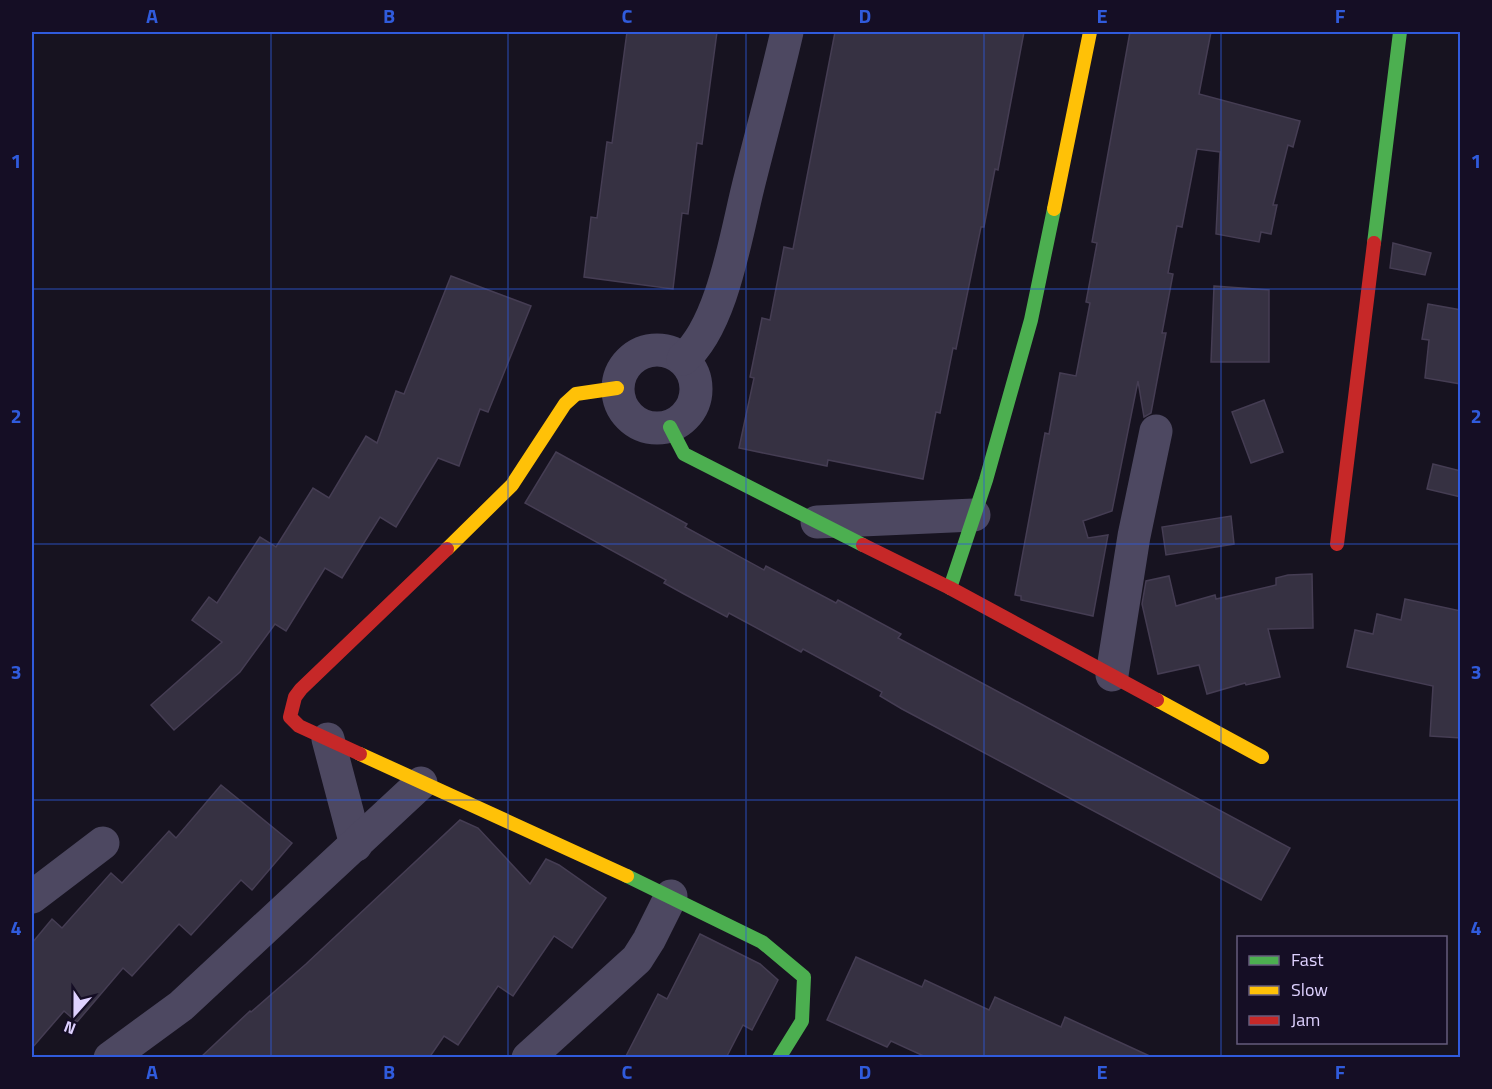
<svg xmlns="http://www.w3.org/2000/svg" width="1492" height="1089" font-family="'Titillium Web',sans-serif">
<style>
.building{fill:#363142;stroke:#453d53;stroke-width:1.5}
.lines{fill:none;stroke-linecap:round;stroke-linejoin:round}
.street{stroke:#4d4861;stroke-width:33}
.fast{stroke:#4caf50;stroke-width:14}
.slow{stroke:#ffc107;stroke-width:14}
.jam{stroke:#c62828;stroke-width:14}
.grid{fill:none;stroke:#305bdc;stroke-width:1.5;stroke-opacity:0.55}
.neatline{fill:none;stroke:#305bdc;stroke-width:2}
.grid-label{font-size:20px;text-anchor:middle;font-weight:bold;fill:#305bdc}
</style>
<rect width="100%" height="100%" fill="#171320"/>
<g class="building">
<path d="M 627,32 L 717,32 L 702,144 L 697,143 L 688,214 L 682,213 L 673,289 L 584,277 L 591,217 L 597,218 L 607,142 L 612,143 Z"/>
<path d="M 835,32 L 1024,32 L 998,170 L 995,169 L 984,227 L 981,227 L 956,349 L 953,348 L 940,413 L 936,412 L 923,479 L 828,460 L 827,466 L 739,448 L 754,378 L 750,377 L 762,318 L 770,320 L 784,247 L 793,249 Z"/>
<path d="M 1130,32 L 1211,32 L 1199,94 L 1300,121 L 1293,147 L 1288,145 L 1273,205 L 1277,205 L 1271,234 L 1261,232 L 1259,242 L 1216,234 L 1220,152 L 1197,149 L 1182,227 L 1177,226 L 1168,273 L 1173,274 L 1162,333 L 1166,333 L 1151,413 L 1144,417 L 1138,381 L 1112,511 L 1083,521 L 1088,538 L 1108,535 L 1093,616 L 1021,600 L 1021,596 L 1015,595 L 1045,433 L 1049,434 L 1060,373 L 1076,376 L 1090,303 L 1086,302 L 1097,243 L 1092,242 Z"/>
<path d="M 1393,243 L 1431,253 L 1425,275 L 1390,268 Z"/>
<path d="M 451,276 L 531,306 L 488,412 L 480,409 L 459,466 L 438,458 L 396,527 L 380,517 L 342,578 L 325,568 L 286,631 L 275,624 L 240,672 L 174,730 L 151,705 L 222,642 L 192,620 L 209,597 L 217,603 L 260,537 L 276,547 L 313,488 L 329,498 L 366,436 L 377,443 L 396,391 L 404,394 Z"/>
<path d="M 1214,286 L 1269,290 L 1269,362 L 1211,362 Z"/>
<path d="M 1428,304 L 1461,310 L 1461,384 L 1425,378 L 1429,340 L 1422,339 Z"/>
<path d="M 1264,400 L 1283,452 L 1251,463 L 1232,412 Z"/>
<path d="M 556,452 L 687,524 L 685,527 L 764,570 L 766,566 L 836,603 L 838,600 L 901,634 L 898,638 L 1290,848 L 1261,900 L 902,709 L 880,696 L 882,692 L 803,649 L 801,652 L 729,613 L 727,617 L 684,594 L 664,583 L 666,580 L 525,503 Z"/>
<path d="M 1433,464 L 1461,471 L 1461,497 L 1427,489 Z"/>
<path d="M 1231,516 L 1234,544 L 1166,555 L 1162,527 Z"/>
<path d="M 1312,574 L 1313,628 L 1268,629 L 1280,677 L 1246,685 L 1245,683 L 1207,694 L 1199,665 L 1158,674 L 1142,604 L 1146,581 L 1169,576 L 1176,606 L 1215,595 L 1216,599 L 1276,585 L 1276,578 L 1288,575 Z"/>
<path d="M 1405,599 L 1461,611 L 1461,738 L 1430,736 L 1433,686 L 1347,667 L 1355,630 L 1373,634 L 1377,614 L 1401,620 Z"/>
<path d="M 221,785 L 292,843 L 252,890 L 241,880 L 191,935 L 179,924 L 132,976 L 123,968 L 77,1022 L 64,1011 L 32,1048 L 32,943 L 52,919 L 62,928 L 111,873 L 122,883 L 169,831 L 176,838 Z"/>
<path d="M 460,820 L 478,828 L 530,884 L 546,859 L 559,865 L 606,898 L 572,948 L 554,936 L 513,996 L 498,986 L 458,1045 L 444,1036 L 429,1058 L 200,1058 L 250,1011 L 251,1012 L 306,964 Z"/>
<path d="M 700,934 L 760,964 L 778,980 L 752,1030 L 743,1025 L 726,1058 L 625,1058 L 658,994 L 667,999 Z"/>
<path d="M 856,957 L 922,987 L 925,980 L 989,1010 L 995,997 L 1061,1027 L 1065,1017 L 1154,1058 L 928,1058 L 891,1041 L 887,1047 L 827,1020 Z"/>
</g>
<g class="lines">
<g class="street">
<circle cx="657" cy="389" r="39"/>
<path d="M 683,359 C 722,327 736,235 748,187 C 761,135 775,84 787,32"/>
<path d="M 817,522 L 974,515"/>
<path d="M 1112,675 L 1134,536 L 1156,431"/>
<path d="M 328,739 L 356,845"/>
<path d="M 32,897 L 103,843"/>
<path d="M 110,1058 L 181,1006 L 421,783"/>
<path d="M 528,1058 L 637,959 L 649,940 L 671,896"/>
</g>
<g class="fast">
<path d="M 1374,243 L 1400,32"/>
<path d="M 670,427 L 684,454 L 863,545"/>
<path d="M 950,588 L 986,480 L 1031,320 L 1054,209"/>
<path d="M 627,876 L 762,942 L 804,977 L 802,1021 L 779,1058"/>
</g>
<g class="slow">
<path d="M 1054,209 L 1090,32"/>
<path d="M 447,549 L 512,485 L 565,404 L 576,394 L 617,388"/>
<path d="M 1157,700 L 1262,757"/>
<path d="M 360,754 L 627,876"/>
</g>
<g class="jam">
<path d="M 1337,544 L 1374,243"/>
<path d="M 863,545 L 950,588 L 1157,700"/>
<path d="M 360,754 L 299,726 L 290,717 L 295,697 L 301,689 L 447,549"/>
</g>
</g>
<path class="grid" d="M 271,32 L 271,1058M 508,32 L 508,1058M 746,32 L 746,1058M 984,32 L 984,1058M 1221,32 L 1221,1058M 32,289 L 1460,289M 32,544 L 1460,544M 32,800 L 1460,800"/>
<rect width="1492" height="1089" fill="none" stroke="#150e25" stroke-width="66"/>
<rect x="1237" y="936" width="210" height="108" fill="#150e25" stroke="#655c7c" stroke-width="1.5"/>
<rect x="1249" y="956" width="30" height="9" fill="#4caf50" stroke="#655c7c" stroke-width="1.5"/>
<text x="1291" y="966" font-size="18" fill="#ded1ff">Fast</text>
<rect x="1249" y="986" width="30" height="9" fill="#ffc107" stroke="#655c7c" stroke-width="1.5"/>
<text x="1291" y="996" font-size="18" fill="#ded1ff">Slow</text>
<rect x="1249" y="1016" width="30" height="9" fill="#c62828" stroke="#655c7c" stroke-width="1.5"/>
<text x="1291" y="1026" font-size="18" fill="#ded1ff">Jam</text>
<g transform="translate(75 1014) rotate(201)" stroke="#150e25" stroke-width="4.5" paint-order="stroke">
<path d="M0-4.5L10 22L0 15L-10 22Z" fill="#ded1ff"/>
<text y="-9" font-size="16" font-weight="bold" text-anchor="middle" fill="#ded1ff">N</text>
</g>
<rect x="33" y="33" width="1426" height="1023" class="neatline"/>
<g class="grid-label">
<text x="152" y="23">A</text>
<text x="389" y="23">B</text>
<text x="627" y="23">C</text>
<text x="865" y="23">D</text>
<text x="1102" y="23">E</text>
<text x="1340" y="23">F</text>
<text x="16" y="168">1</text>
<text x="1476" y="168">1</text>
<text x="16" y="423">2</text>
<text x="1476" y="423">2</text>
<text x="16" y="679">3</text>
<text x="1476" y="679">3</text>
<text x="16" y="935">4</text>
<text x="1476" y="935">4</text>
<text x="152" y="1079">A</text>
<text x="389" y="1079">B</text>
<text x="627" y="1079">C</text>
<text x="865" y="1079">D</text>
<text x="1102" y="1079">E</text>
<text x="1340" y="1079">F</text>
</g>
</svg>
